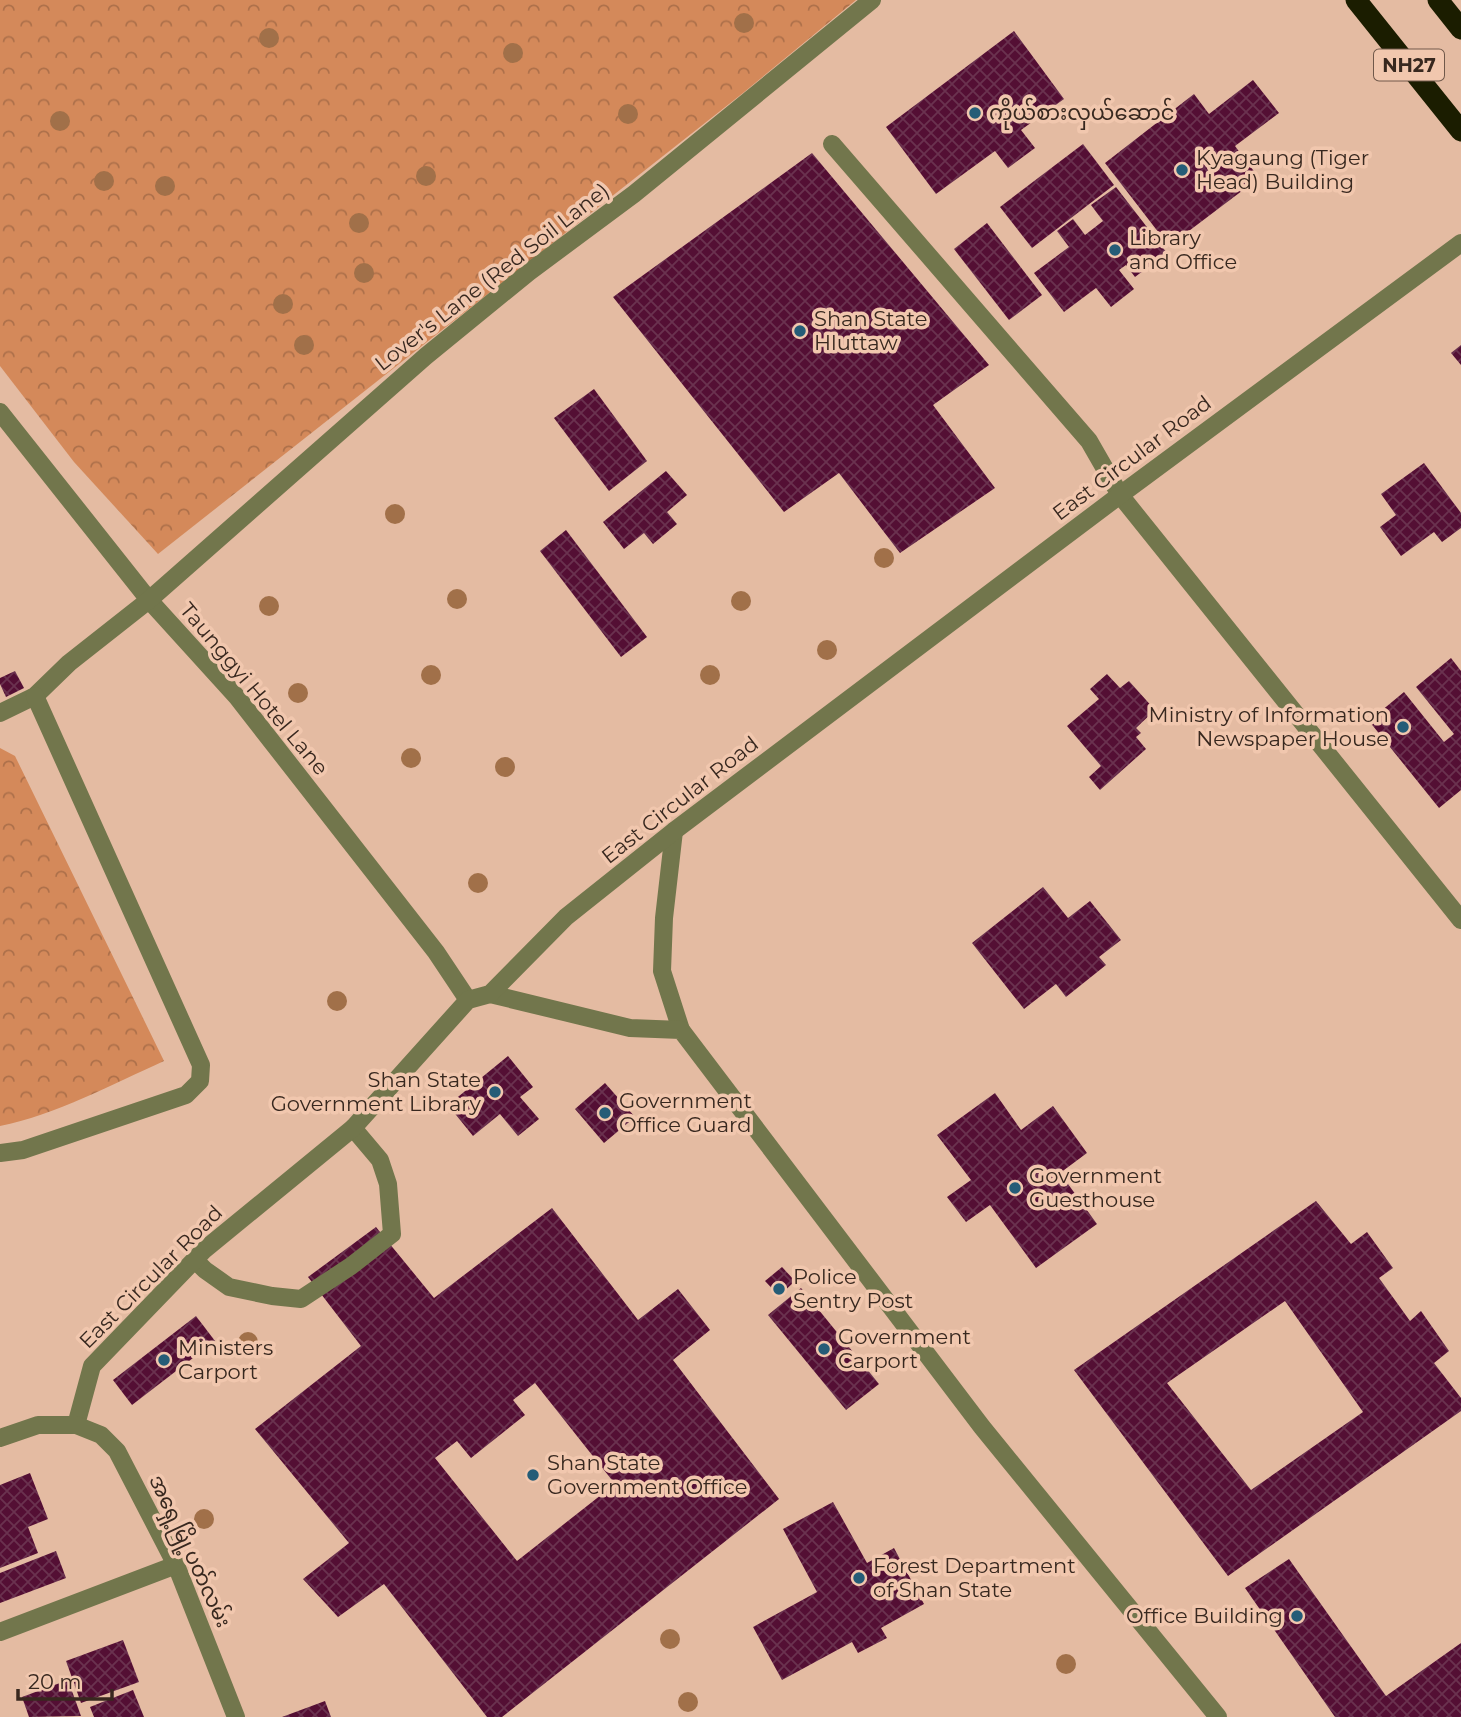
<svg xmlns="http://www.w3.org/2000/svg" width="1461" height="1717" font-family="Montserrat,'Noto Sans Myanmar',sans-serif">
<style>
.park{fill:url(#park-crowns)}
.building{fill:url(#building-cross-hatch);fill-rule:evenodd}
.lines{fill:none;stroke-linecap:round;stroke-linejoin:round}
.minor{stroke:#72764c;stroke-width:18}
.highway{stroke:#1b1d00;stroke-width:21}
.tree{fill:#a17049}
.poi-dot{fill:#255c77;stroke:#f1c7ae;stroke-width:2.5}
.labels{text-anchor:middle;stroke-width:7;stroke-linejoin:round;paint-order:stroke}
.shield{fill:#f1c7ae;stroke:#70584a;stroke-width:2}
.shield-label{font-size:19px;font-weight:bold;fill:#38281f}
.poi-label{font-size:21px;fill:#38281f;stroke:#f1c7ae;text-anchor:start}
.street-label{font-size:21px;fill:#38281f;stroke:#f1c7ae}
</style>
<defs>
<pattern id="park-crowns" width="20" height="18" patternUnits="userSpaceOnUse" patternTransform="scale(1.75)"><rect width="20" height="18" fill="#d4895a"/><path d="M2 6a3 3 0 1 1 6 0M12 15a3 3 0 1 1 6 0" fill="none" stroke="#ad704a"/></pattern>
<pattern id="building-cross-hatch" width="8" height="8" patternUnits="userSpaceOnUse" patternTransform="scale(1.75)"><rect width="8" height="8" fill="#540f34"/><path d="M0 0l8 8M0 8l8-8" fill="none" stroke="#6a324f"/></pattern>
</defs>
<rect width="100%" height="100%" fill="#e4bba2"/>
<g class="park">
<path d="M 0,0 L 856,0 L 743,93 L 158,554 L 74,462 L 0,366 Z"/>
<path d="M 0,748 L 15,756 L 164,1061 C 113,1084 55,1115 0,1126 Z"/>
</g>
<g class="building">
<path d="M 1014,31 L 1064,99 L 1021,130 L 1035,148 L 1008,168 L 995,151 L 936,194 L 886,127 Z"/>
<path d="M 1253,80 L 1279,113 L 1235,146 L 1259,178 L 1169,246 L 1105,163 L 1194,94 L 1209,114 Z"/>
<path d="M 1083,144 L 1114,185 L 1032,248 L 1000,207 Z"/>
<path d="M 812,153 L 989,365 L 933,405 L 995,488 L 900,553 L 839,473 L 784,512 L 613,297 Z"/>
<path d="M 1116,187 L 1167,253 L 1135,277 L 1126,265 L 1119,270 L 1134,289 L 1111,307 L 1096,288 L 1064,312 L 1034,273 L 1069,247 L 1057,231 L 1073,219 L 1085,235 L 1103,221 L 1091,205 Z"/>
<path d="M 987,223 L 1042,295 L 1009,320 L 954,249 Z"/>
<path d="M 1461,345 L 1461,365 L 1451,353 Z"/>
<path d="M 594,389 L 647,461 L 609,491 L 554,418 Z"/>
<path d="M 1424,463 L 1461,513 L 1461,528 L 1442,542 L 1434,532 L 1401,556 L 1380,527 L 1396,515 L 1381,494 Z"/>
<path d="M 666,471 L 687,495 L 667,512 L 677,524 L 653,544 L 644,533 L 624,549 L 603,522 Z"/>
<path d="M 566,530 L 647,637 L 621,657 L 540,551 Z"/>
<path d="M 1451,658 L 1461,671 L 1461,790 L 1439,808 L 1369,721 L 1404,692 L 1444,742 L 1454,734 L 1416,687 Z"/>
<path d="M 15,671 L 24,688 L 6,697 L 0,684 L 0,678 Z"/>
<path d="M 1107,674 L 1120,688 L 1129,681 L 1155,710 L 1136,728 L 1141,733 L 1136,737 L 1146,749 L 1100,790 L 1089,777 L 1101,766 L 1067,726 L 1099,699 L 1090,689 Z"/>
<path d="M 1043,887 L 1068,918 L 1090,901 L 1121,940 L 1099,957 L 1106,965 L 1066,997 L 1056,984 L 1024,1009 L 972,943 Z"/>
<path d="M 508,1056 L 533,1087 L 520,1097 L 539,1119 L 518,1136 L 500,1114 L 473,1136 L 448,1105 Z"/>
<path d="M 605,1083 L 635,1117 L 604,1143 L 575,1109 Z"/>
<path d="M 995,1093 L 1021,1130 L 1053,1106 L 1087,1153 L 1060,1173 L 1097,1224 L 1036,1268 L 990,1205 L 966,1222 L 947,1197 L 971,1180 L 937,1135 Z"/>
<path d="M 1316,1201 L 1351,1244 L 1367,1232 L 1393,1268 L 1379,1278 L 1410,1321 L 1421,1311 L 1449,1351 L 1434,1363 L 1461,1398 L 1461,1411 L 1228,1576 L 1074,1370 ZM 1285,1301 L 1363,1412 L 1251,1490 L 1167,1383 Z"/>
<path d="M 552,1208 L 638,1320 L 678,1289 L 710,1330 L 673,1360 L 779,1499 L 502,1717 L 487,1717 L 384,1584 L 338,1617 L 303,1579 L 349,1543 L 255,1429 L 361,1346 L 308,1277 L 376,1227 L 434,1298 ZM 535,1383 L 615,1484 L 517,1561 L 435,1458 L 457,1441 L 471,1458 L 525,1415 L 513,1400 Z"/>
<path d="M 782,1267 L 795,1281 L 779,1296 L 765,1281 Z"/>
<path d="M 801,1288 L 879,1384 L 846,1410 L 768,1315 Z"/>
<path d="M 196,1316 L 215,1341 L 132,1405 L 113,1380 Z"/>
<path d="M 30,1473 L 48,1519 L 28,1527 L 38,1553 L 0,1568 L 0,1485 Z"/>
<path d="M 833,1502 L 867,1563 L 894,1548 L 924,1604 L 881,1628 L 887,1638 L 858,1653 L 852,1642 L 782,1680 L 753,1627 L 817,1592 L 783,1529 Z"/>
<path d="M 56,1551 L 66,1578 L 0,1603 L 0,1573 Z"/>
<path d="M 1289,1559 L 1386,1696 L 1461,1643 L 1461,1717 L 1335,1717 L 1245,1588 Z"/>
<path d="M 123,1640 L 139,1682 L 81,1703 L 66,1661 Z"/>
<path d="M 68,1680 L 81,1716 L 29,1717 L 22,1697 Z"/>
<path d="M 133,1690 L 144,1717 L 94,1717 L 90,1707 Z"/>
<path d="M 325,1701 L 331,1717 L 282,1717 Z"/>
</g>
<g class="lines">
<g class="minor">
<path d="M 832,144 L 1089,441 L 1120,495 L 1461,920"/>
<path d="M 0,412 L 149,600 L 237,697 L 436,952 L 468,1000"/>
<path d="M 0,713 L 35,696 L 69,663 L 149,600 L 426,356 L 529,272 L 634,194 L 872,0"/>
<path d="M 674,831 L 664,918 L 662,971 L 681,1030"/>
<path d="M 490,994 L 630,1028 L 681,1030 L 982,1427 L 1218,1717"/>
<path d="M 0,1153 L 23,1150 L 186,1095 L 200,1081 L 201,1065 L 35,696"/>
<path d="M 195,1260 L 205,1270 L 229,1287 L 272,1296 L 301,1299 L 351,1266 L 392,1234 L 388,1184 L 380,1160 L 353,1128"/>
<path d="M 76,1425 L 92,1366 L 204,1250 L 353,1128 L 468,1000 L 490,994 L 566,917 L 674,831 L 1120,495 L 1461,243"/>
<path d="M 0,1438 L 38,1425 L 76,1425 L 101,1435 L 117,1451 L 176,1565 L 236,1717"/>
<path d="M 0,1632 L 176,1565"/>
</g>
<g class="highway">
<path d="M 1356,0 L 1461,131"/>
<path d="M 1438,0 L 1461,29"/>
</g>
</g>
<g class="tree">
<circle cx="744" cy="23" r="10"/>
<circle cx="269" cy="38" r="10"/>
<circle cx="513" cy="53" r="10"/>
<circle cx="628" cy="114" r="10"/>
<circle cx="60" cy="121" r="10"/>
<circle cx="426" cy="176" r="10"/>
<circle cx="104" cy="181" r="10"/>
<circle cx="165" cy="186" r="10"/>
<circle cx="359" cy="223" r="10"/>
<circle cx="364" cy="273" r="10"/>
<circle cx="283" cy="304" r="10"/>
<circle cx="304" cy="345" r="10"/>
<circle cx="395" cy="514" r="10"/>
<circle cx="884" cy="558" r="10"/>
<circle cx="457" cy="599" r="10"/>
<circle cx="741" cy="601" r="10"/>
<circle cx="269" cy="606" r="10"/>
<circle cx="827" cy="650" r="10"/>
<circle cx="431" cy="675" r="10"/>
<circle cx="710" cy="675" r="10"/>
<circle cx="298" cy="693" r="10"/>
<circle cx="411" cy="758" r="10"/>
<circle cx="505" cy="767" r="10"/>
<circle cx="478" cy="883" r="10"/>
<circle cx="337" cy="1001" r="10"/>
<circle cx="248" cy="1342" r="10"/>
<circle cx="204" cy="1519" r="10"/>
<circle cx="670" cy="1639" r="10"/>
<circle cx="1066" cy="1664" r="10"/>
<circle cx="688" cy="1702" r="10"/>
</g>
<g class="poi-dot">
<circle cx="975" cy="113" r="7"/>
<circle cx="1182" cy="170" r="7"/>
<circle cx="1115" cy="250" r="7"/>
<circle cx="800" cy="331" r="7"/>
<circle cx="1403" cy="727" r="7"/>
<circle cx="495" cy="1092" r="7"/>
<circle cx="605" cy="1113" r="7"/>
<circle cx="1015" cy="1188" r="7"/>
<circle cx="779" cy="1289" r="7"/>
<circle cx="824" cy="1349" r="7"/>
<circle cx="164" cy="1360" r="7"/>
<circle cx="533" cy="1475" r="7"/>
<circle cx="859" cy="1578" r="7"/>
<circle cx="1297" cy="1616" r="7"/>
</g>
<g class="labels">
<rect class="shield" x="1374" y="49.5" width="70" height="31" rx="5"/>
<g class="shield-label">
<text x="1409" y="72">NH27</text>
</g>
<g class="poi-label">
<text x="989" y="120">ကိုယ်စားလှယ်ဆောင်</text>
<text x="1196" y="165">Kyagaung (Tiger<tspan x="1196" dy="24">Head) Building</tspan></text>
<text x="1129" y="245">Library<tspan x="1129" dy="24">and Office</tspan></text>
<text x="814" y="326">Shan State<tspan x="814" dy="24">Hluttaw</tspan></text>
<text x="1389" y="722" text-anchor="end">Ministry of Information<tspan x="1389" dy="24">Newspaper House</tspan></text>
<text x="481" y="1087" text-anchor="end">Shan State<tspan x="481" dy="24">Government Library</tspan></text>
<text x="619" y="1108">Government<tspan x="619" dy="24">Office Guard</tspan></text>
<text x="1029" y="1183">Government<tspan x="1029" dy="24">Guesthouse</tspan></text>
<text x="793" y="1284">Police<tspan x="793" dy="24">Sentry Post</tspan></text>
<text x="838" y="1344">Government<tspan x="838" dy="24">Carport</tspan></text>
<text x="178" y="1355">Ministers<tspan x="178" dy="24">Carport</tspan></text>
<text x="547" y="1470">Shan State<tspan x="547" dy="24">Government Office</tspan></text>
<text x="873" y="1573">Forest Department<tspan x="873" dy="24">of Shan State</tspan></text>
<text x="1283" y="1623" text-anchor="end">Office Building</text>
</g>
<g class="street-label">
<text transform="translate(492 277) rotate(-38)" y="7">Lover's Lane (Red Soil Lane)</text>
<text transform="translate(1132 458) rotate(-37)" y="7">East Circular Road</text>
<text transform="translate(254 689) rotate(50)" y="7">Taunggyi Hotel Lane</text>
<text transform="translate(680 800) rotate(-38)" y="7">East Circular Road</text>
<text transform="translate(151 1277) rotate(-45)" y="7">East Circular Road</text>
<text transform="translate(190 1551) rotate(65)" y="7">အရှေ့မြို့ပတ်လမ်း</text>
</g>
</g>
<path d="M18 1689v10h94v-10" fill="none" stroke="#38281f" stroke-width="3.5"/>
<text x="28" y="1689" font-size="21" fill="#38281f" stroke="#f1c7ae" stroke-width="5" paint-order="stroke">20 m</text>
</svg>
